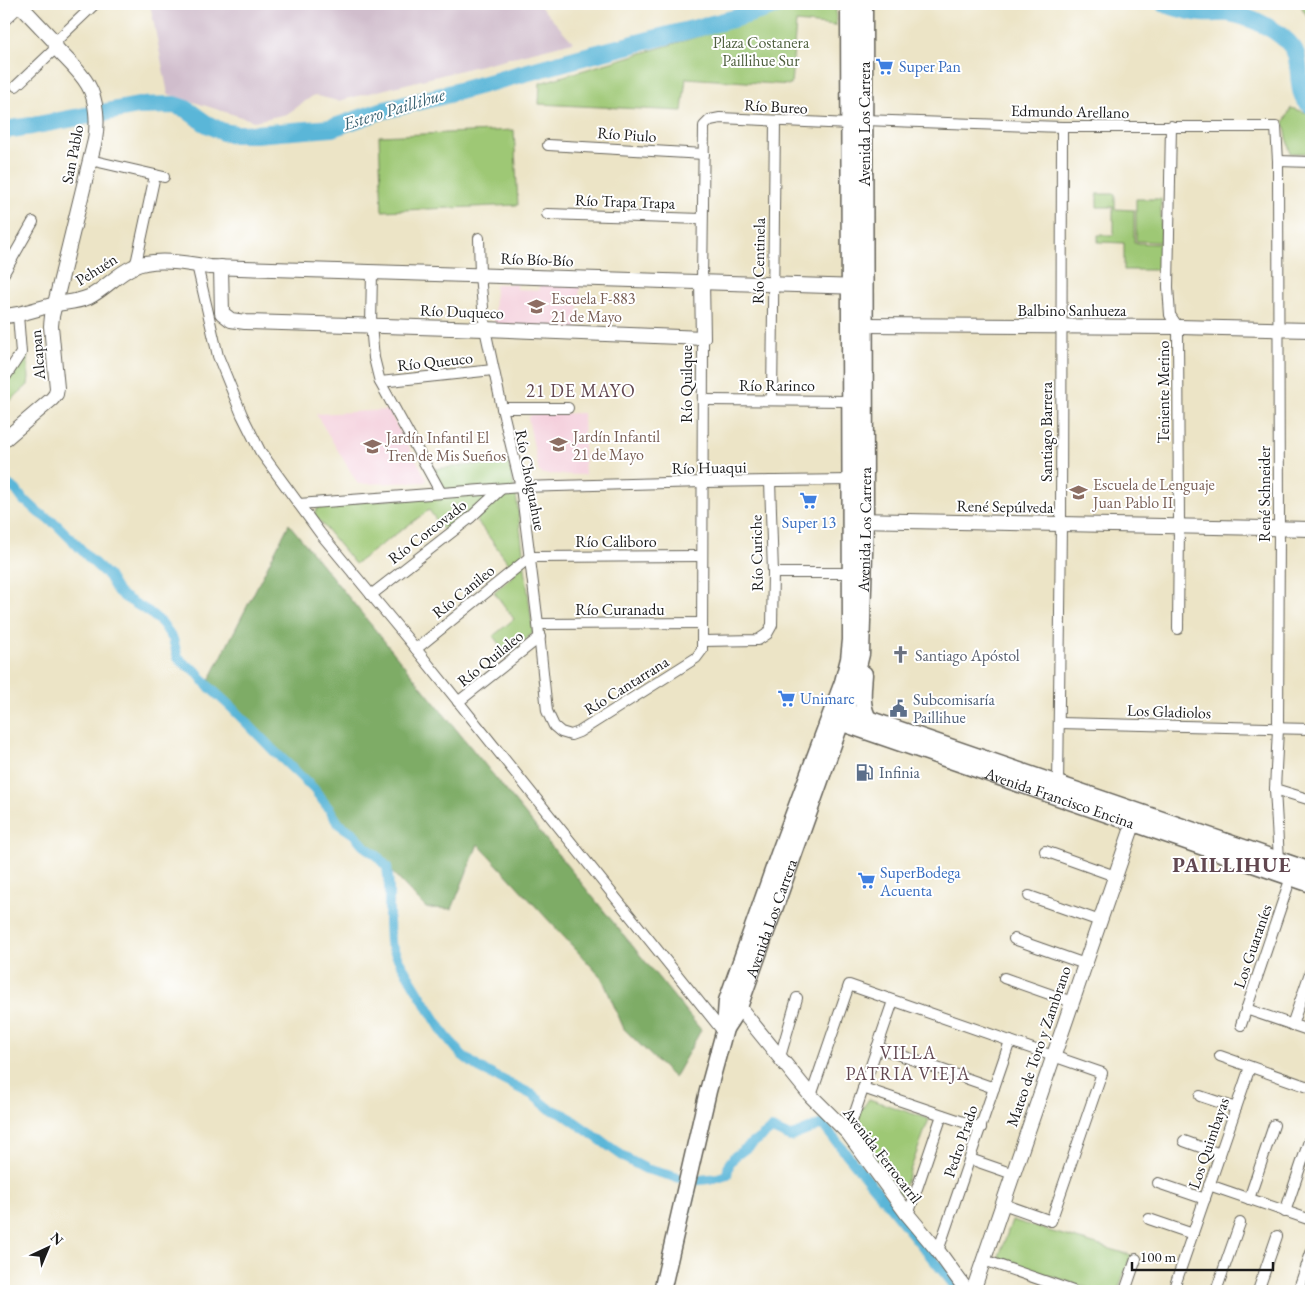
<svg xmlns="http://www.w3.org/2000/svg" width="1315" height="1295" font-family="'EB Garamond',serif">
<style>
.built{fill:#f4cfdc}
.industrial{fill:#d0bdcc}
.green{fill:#9ec875;stroke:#5d7248}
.forest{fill:#7eac66;stroke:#4d6441}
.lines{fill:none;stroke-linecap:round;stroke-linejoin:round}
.stream{stroke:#5ab6d8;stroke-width:3}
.canal{stroke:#5ab6d8;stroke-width:10}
.river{stroke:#5ab6d8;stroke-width:18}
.street-casing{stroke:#656258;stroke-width:12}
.secondary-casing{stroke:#656258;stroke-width:16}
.primary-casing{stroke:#656258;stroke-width:19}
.street{stroke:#fff;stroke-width:10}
.secondary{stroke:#fff;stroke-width:14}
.primary{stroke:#fff;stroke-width:16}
.labels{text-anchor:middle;stroke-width:4;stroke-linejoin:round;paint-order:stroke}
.park-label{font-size:16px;fill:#506140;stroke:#fff}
.shop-label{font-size:16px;fill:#366cbe;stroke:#fff;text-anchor:start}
.street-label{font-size:16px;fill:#1c1c1c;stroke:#fff}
.education-label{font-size:16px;fill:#785e54;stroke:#fff;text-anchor:start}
.worship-label{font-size:16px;fill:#5b616d;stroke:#fff;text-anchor:start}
.service-label{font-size:16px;fill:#4e5e75;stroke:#fff;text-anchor:start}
.water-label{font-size:18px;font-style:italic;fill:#386171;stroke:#fff}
.neighbourhood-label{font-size:18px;letter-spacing:1px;fill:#614750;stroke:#fff}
.district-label{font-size:21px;font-weight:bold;letter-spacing:1px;fill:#614750;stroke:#fff}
</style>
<rect width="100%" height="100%" fill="#fff"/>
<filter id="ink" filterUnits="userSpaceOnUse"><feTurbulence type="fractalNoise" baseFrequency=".02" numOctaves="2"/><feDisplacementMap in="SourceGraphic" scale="10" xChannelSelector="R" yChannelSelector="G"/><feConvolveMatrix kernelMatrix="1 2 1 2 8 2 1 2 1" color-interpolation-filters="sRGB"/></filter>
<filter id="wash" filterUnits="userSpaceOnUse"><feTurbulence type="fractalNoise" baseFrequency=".0096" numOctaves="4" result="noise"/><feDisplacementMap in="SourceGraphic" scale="20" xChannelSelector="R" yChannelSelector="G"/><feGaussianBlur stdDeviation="1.12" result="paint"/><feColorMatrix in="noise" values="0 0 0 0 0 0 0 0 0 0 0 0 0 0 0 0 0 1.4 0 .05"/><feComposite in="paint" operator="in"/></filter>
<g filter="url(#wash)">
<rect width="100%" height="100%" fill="#ece4c6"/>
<g class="built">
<path d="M 498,284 L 517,284 L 517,289 L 540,290 L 540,284 L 580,286 L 577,329 L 494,325 L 495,286 Z"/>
<path d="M 388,410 L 427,479 L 425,482 L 358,484 L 316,414 Z"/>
<path d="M 583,413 L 585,475 L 544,474 L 539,472 L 528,418 L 532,414 Z"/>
</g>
<path class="industrial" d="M 150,4 L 538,4 L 573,42 L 338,101 L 314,95 L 287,114 L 254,121 L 168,94 Z"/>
<g class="green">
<path d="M 809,4 L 836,4 L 836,26 L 796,22 L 791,85 L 686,78 L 682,111 L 539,104 L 540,83 Z"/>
<path d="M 1303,4 L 1311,4 L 1311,22 L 1302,8 Z"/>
<path d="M 1291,108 L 1311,114 L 1311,153 L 1290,153 L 1284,122 Z"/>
<path d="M 514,130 L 518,205 L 382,211 L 379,136 Z"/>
<path d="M 1097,194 L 1115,194 L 1115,209 L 1134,210 L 1134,243 L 1162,244 L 1162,270 L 1124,270 L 1124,243 L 1098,242 L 1098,235 L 1114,235 L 1114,220 L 1113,220 L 1113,207 L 1097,207 Z"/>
<path d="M 1136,199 L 1161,199 L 1161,242 L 1136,241 Z"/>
<path d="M 23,353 L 27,355 L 29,377 L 28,385 L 10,401 L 4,400 L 4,383 Z"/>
<path d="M 508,461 L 516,494 L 533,633 L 508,656 L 493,636 L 514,619 L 494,592 L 516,573 L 471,513 L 445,532 L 429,510 L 355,564 L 314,514 L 320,505 L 448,495 L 434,469 Z"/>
<path d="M 869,1099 L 929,1119 L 901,1195 L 847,1130 Z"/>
<path d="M 1012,1220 L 1131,1255 L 1118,1291 L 1097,1291 L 998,1259 Z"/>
</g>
<path class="forest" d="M 289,524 L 701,1030 L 674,1078 L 624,1029 L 602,978 L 478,844 L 452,909 L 426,908 L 375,854 L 365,847 L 354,834 L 339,824 L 330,810 L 313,788 L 273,750 L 231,707 L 207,685 Z"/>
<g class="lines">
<path class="stream" d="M 672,1291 L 696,1181"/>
<g class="canal">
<path d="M 4,482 L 16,490 L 24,501 L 27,502 L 39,513 L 56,524 L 77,545 L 92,561 L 108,576 L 117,591 L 124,597 L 149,612 L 162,623 L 173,639 L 178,658 L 186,665 L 196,671 L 207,685 L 231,707 L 273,750 L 313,788 L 330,810 L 339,824 L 354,834 L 365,847 L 375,854 L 387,867 L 389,886 L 389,922 L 390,942 L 397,957 L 430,1011 L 445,1035 L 462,1055 L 479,1068 L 533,1095 L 550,1109 L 565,1115 L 627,1159 L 646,1169 L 679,1178"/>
<path d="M 691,1181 L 718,1178 L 727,1175 L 729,1164 L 734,1157 L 772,1129 L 790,1137 L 822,1124 L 959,1291"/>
</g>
<g class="river">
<path d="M 1165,4 C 1177,8 1189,12 1202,13 C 1211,14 1220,12 1229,13 C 1250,16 1280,30 1293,48 C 1304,65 1293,94 1311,105"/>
<path d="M 4,130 L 32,126 L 138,106 L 174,105 L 186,109 L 205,123 L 223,132 L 235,134 L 255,134 L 332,128 L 381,111 L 441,96 L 583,57 L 736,18 L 782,4"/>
</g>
</g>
</g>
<g filter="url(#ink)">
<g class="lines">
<defs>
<g id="street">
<path d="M 4,21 L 22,4"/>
<path d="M 55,42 L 95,4"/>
<path d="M 16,86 L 56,48"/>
<path d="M 864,120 L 1062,127 L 1276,127 L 1278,161 L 1279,528 L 1278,729 L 1275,789 L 1279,860 L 1291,877 L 1241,1025"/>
<path d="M 1171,126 L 1168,287 L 1170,315 L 1178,327 L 1179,526 L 1178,629"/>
<path d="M 548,145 L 704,154"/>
<path d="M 90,160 L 164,177"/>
<path d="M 1278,161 L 1311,162"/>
<path d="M 547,214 L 702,219"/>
<path d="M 479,238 L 480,275 L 485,329 L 502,408 L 521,487 L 538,624 L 547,711 L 554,726 L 561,732 L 571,735 L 579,732 L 696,658 L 702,650 L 703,338"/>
<path d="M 197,265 L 218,356 L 242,415 L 260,451 L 320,533 L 416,649 L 724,1033"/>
<path d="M 134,267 L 137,259 L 155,175"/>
<path d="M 372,272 L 371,325 L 374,358 L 380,382 L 441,493"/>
<path d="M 4,273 L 33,222"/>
<path d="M 702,282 L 704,126 L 710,120 L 720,118 L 850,124"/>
<path d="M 4,379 L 21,353 L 18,315"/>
<path d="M 380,382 L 493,370"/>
<path d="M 704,400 L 850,401"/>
<path d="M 772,400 L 775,121"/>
<path d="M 502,408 L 568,408"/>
<path d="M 299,504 L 521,487 L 703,482 L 851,480"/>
<path d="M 773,573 L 851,573"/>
<path d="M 371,595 L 470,518 L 501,489"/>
<path d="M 538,624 L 702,623"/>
<path d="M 703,641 L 758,640 L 767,634 L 772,625 L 773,573 L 770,481"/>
<path d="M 416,649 L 530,557 L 702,556"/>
<path d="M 458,702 L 540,637"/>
<path d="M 1059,723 L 1311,729"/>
<path d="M 1058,788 L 1061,524 L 1062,127"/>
<path d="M 1275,789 L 1311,800"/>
<path d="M 1045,851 L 1115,876"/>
<path d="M 1029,896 L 1100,921"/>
<path d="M 1014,939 L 1085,964"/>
<path d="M 1004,978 L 1072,1002"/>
<path d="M 1246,1009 L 1311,1031"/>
<path d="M 1292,1025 L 1311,970"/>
<path d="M 877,1047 L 994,1088"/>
<path d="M 1220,1056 L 1311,1088"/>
<path d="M 780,1057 L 797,998"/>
<path d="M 863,1088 L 981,1128"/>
<path d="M 811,1096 L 849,985 L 1102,1073 L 1051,1221 L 1003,1204"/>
<path d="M 1200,1096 L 1236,1108"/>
<path d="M 848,1133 L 893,1001"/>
<path d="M 1184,1141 L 1220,1154"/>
<path d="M 970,1159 L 1013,1174"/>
<path d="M 1158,1183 L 1205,1199"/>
<path d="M 1209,1185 L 1308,1219"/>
<path d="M 1249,1199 L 1274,1125"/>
<path d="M 1285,1212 L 1310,1138"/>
<path d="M 908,1215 L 942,1115"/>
<path d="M 1149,1219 L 1193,1234"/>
<path d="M 938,1251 L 1010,1041"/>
<path d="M 984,1260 L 1073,1291"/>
<path d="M 1125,1291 L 1136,1259"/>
<path d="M 1173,1291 L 1250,1067"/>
<path d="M 1216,1291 L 1240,1223"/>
<path d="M 1258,1291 L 1277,1236"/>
<path d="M 1298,1291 L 1311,1253"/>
</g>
<g id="secondary">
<path d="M 221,267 L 222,313 L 231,320 L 245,322 L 485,329 L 703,338 L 702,282"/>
<path d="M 4,316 C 22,315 38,308 56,304 C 68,302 77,302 89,297 C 105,289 117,274 133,267 C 153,257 187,263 209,267 L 860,287"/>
<path d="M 864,325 L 1178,327 L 1311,330"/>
<path d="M 4,440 L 52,399 L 56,394 L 57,388 L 51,326 L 52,316 L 95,140 C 98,123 97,100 88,85 C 80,71 67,60 56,48 L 55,42 L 19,4"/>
<path d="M 855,520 L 1311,529"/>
<path d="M 731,1003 L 739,1007 L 811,1096 L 848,1133 L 908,1215 L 938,1251 L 967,1291"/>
<path d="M 973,1291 L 1137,813"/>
</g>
<g id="primary">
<path d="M 864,674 C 863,690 860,706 869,720"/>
<path d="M 836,708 L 1311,871"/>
<path id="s1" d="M 831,719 L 1311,884"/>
<path id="s2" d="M 726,1027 L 739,1007 L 852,691 L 861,654 L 865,520 L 864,4"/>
<path d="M 662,1291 L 708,1091 L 725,1029 L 727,1001 L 779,854 L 843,682 L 849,659 L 851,640 L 849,4"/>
</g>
</defs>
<use href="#street" class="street-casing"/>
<use href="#secondary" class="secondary-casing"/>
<use href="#primary" class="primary-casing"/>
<use href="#street" class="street"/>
<use href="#secondary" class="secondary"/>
<use href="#primary" class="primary"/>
</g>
</g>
<defs>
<symbol id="supermarket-bare" viewBox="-9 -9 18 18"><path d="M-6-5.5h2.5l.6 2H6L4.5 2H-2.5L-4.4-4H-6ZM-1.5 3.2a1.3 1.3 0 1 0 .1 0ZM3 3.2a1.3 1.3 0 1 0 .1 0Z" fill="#3f7fe0" stroke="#fff" stroke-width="2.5" paint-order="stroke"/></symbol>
<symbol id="school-bare" viewBox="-9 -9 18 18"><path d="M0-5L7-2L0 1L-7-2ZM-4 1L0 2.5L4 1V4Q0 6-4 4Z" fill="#8d6e63" stroke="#fff" stroke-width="2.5" paint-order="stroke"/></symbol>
<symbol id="church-bare" viewBox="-9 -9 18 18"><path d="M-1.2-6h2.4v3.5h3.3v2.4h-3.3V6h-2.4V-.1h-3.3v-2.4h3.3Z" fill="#6b7280" stroke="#fff" stroke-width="2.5" paint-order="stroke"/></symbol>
<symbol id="civic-bare" viewBox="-9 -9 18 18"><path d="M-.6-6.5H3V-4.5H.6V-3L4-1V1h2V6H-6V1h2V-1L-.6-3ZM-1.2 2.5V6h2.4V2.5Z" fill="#5c6f8a" stroke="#fff" stroke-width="2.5" paint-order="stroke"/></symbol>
<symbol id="fuel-bare" viewBox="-9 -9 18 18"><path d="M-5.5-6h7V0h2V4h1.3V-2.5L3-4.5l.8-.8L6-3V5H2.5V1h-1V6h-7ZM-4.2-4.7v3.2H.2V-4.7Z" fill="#5c6f8a" stroke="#fff" stroke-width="2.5" paint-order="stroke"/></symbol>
</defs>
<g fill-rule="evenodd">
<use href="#supermarket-bare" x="872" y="54" width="25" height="25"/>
<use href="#school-bare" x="524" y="294" width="25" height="25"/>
<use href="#school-bare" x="546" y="432" width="25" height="25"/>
<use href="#school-bare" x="360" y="434" width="25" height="25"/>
<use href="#school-bare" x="1066" y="480" width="25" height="25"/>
<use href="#supermarket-bare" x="796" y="488" width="25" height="25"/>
<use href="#church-bare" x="888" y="642" width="25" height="25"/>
<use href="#supermarket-bare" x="774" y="686" width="25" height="25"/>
<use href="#civic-bare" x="886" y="696" width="25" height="25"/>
<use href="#fuel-bare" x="852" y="760" width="25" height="25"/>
<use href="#supermarket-bare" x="854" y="868" width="25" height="25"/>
</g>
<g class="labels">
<g class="park-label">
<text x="761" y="48">Plaza Costanera<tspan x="761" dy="18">Paillihue Sur</tspan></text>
</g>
<g class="shop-label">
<text x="899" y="72">Super Pan</text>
<text x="809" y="528" text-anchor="middle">Super 13</text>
<text x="800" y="704">Unimarc</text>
<text x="880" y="878">SuperBodega<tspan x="880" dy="18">Acuenta</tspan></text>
</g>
<g class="street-label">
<text transform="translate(776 106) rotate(3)" y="6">Río Bureo</text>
<text transform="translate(1070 111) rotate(1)" y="6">Edmundo Arellano</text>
<text transform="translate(864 124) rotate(-90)" y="6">Avenida Los Carrera</text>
<text transform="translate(627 134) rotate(4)" y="6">Río Piulo</text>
<text transform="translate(72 154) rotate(-79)" y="6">San Pablo</text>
<text transform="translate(625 201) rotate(2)" y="6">Río Trapa Trapa</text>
<text transform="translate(537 259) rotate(2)" y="6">Río Bío-Bío</text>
<text transform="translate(758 261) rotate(-89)" y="6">Río Centinela</text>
<text transform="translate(96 269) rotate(-32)" y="6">Pehuén</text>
<text x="1072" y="316">Balbino Sanhueza</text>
<text transform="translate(462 311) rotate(2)" y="6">Río Duqueco</text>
<text transform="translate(37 355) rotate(-95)" y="6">Alcapan</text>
<text transform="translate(435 361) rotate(-6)" y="6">Río Queuco</text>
<text transform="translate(686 384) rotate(-90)" y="6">Río Quilque</text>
<text x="777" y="391">Río Rarinco</text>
<text transform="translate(1163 392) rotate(-90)" y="6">Teniente Merino</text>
<text transform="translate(1046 432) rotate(-90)" y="6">Santiago Barrera</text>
<text transform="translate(709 467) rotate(-1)" y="6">Río Huaqui</text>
<text transform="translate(531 480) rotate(79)" y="6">Río Cholguahue</text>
<text transform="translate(1264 494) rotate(-90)" y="6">René Schneider</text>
<text transform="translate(1005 506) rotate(1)" y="6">René Sepúlveda</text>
<text dy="6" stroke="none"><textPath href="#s2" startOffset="522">Avenida Los Carrera</textPath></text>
<text transform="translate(427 531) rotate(-38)" y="6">Río Corcovado</text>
<text x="616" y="547">Río Caliboro</text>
<text transform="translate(756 553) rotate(-91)" y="6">Río Curiche</text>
<text transform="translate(463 591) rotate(-39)" y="6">Río Canileo</text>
<text x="620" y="615">Río Curanadu</text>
<text transform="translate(490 658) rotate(-39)" y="6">Río Quilaleo</text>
<text transform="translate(626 685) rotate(-32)" y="6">Río Cantarrana</text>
<text transform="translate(1169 711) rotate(2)" y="6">Los Gladiolos</text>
<text dy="6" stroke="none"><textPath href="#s1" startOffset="242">Avenida Francisco Encina</textPath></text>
<text dy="6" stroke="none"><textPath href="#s2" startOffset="118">Avenida Los Carrera</textPath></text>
<text transform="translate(1252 946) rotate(-71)" y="6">Los Guaraníes</text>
<text transform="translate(1038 1046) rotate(-71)" y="6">Mateo de Toro y Zambrano</text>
<text transform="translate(960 1141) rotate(-71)" y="6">Pedro Prado</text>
<text transform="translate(1208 1143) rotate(-71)" y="6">Los Quimbayas</text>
<text transform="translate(883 1155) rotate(52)" y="6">Avenida Ferrocarril</text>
</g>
<g class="education-label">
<text x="551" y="304">Escuela F-883<tspan x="551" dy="18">21 de Mayo</tspan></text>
<text x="573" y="442">Jardín Infantil<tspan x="573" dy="18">21 de Mayo</tspan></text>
<text x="386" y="443">Jardín Infantil El<tspan x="386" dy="18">Tren de Mis Sueños</tspan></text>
<text x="1093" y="490">Escuela de Lenguaje<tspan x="1093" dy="18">Juan Pablo II</tspan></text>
</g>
<g class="worship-label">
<text x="915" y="661">Santiago Apóstol</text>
</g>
<g class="service-label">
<text x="913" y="705">Subcomisaría<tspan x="913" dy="18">Paillihue</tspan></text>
<text x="879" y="778">Infinia</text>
</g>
<g class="water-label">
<text transform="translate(394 109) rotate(-17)" y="6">Estero Paillihue</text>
</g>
<g class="neighbourhood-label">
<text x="581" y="397">21 DE MAYO</text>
<text x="908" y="1059">VILLA<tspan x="908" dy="21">PATRIA VIEJA</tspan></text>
</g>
<g class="district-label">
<text x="1232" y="872">PAILLIHUE</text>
</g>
</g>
<rect width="1315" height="1295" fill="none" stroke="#fff" stroke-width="20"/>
<g transform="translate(48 1248) rotate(44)" stroke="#ffffff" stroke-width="4" paint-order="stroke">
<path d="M0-4L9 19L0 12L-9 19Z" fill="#1c1c1c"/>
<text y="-8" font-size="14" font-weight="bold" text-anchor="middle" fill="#1c1c1c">N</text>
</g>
<path d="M1132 1262v8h141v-8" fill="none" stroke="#1c1c1c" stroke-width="2.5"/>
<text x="1140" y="1262" font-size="15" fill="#1c1c1c" stroke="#ffffff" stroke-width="4" paint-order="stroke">100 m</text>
</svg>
